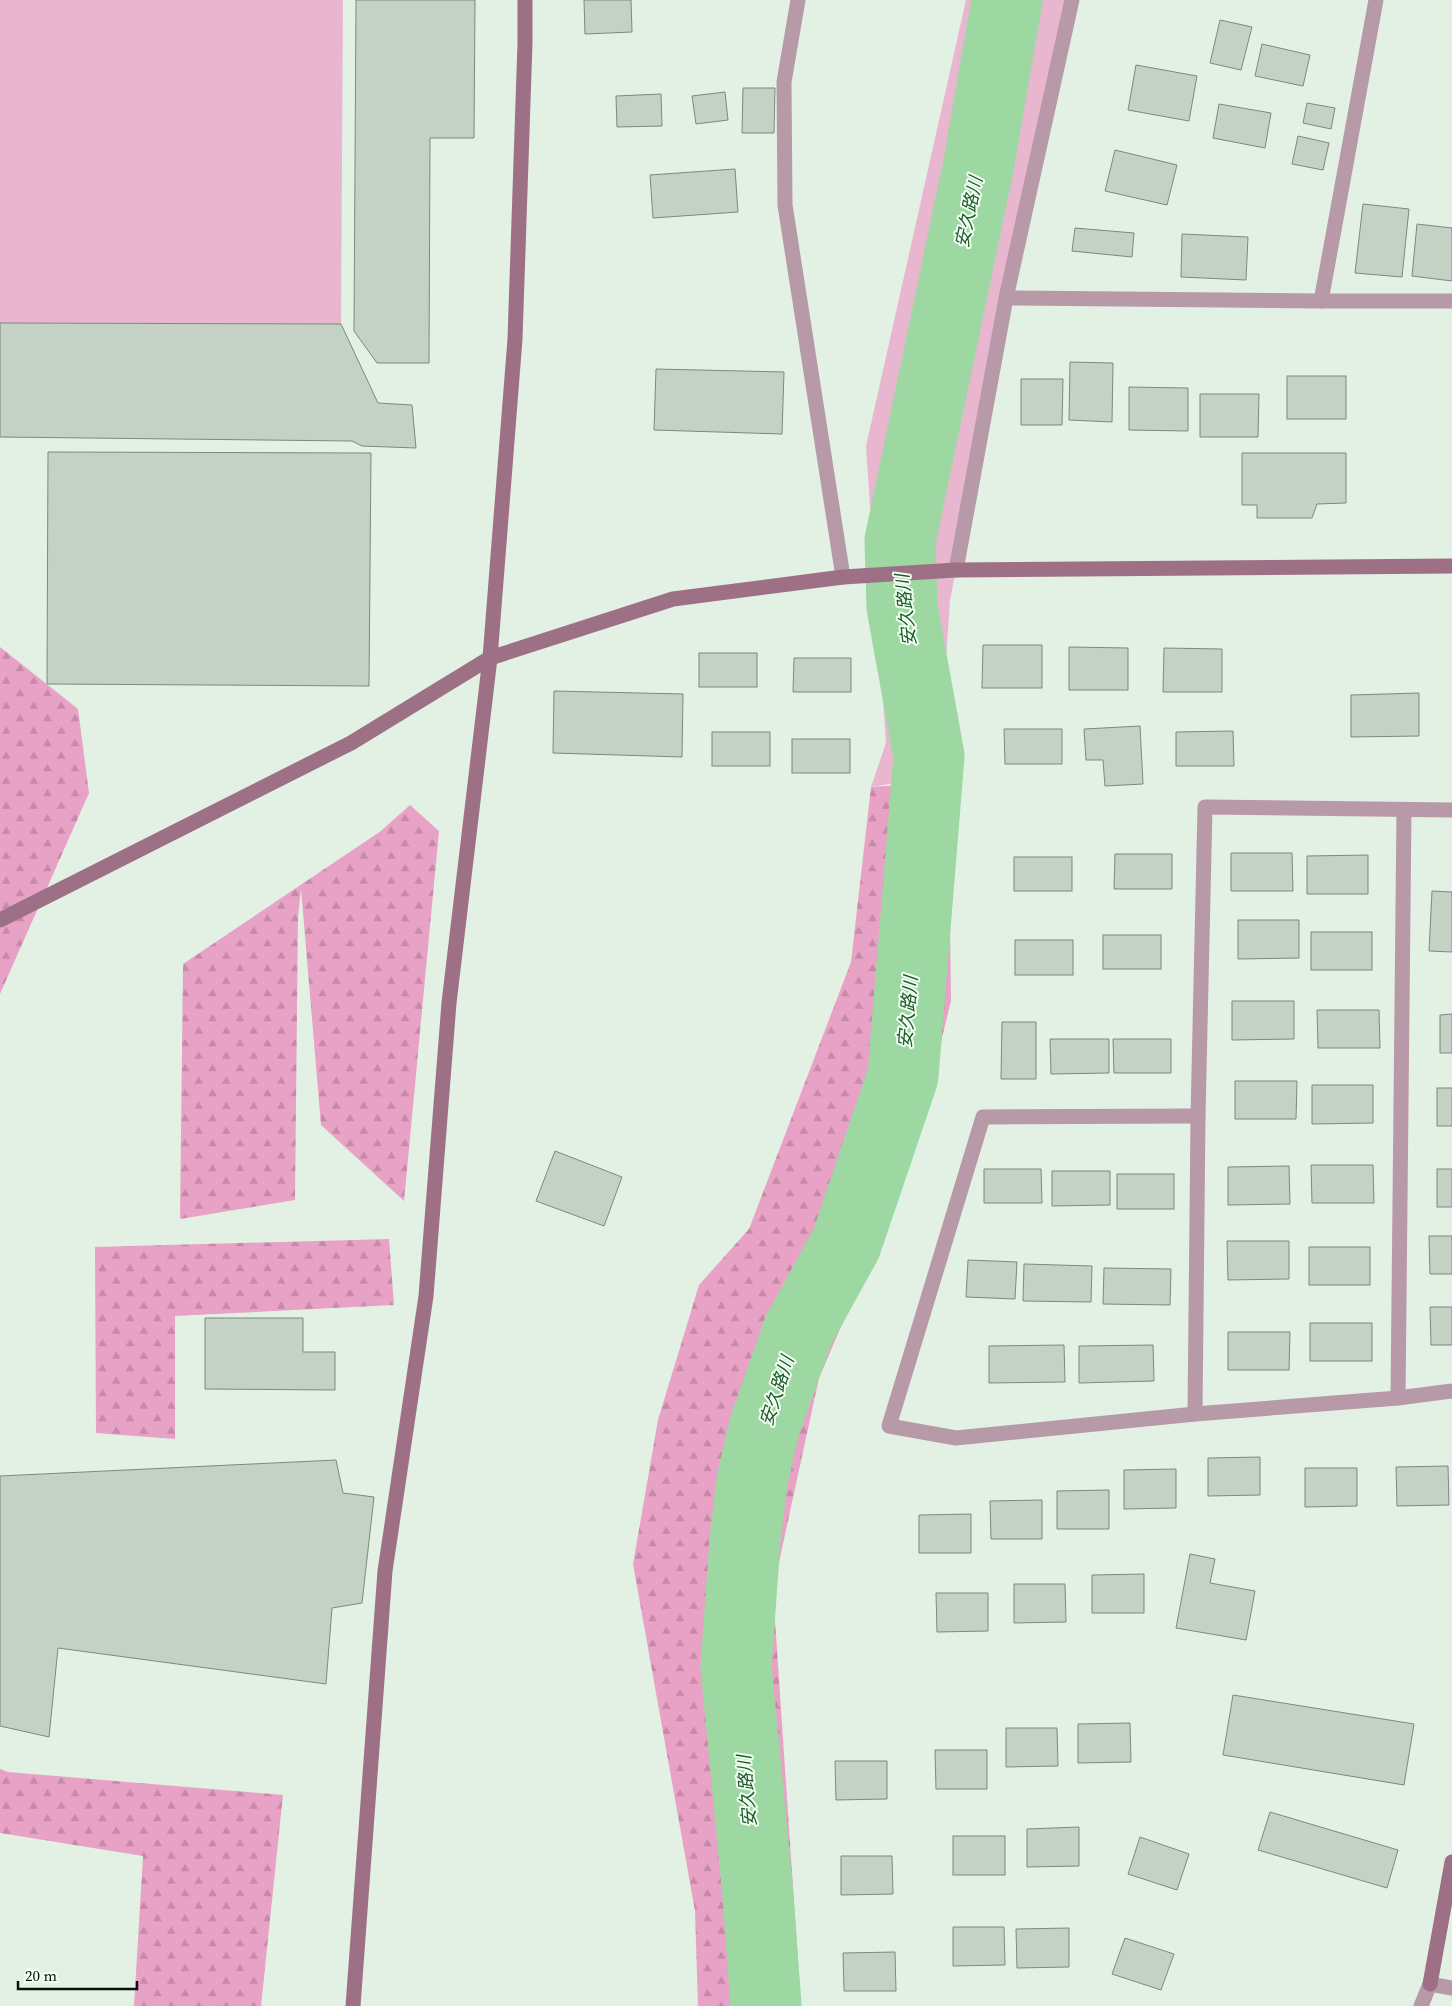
<svg xmlns="http://www.w3.org/2000/svg" width="1452" height="2006" font-family="'Source Serif 4','Noto Sans JP',serif">
<style>
.grass{fill:#e9b6cf}
.forest{fill:url(#forest-firs)}
.lines{fill:none;stroke-linecap:round;stroke-linejoin:round}
.river{stroke:#9dd8a3;stroke-width:71}
.building{fill:#c4d1c5;stroke:#7d897e}
.street{stroke:#b899a7;stroke-width:15}
.secondary{stroke:#9d7086;stroke-width:15}
.labels{text-anchor:middle;stroke-width:4;stroke-linejoin:round;paint-order:stroke}
.water-label{font-size:18px;font-style:italic;fill:#1d5928;stroke:#f0fdf1}
</style>
<defs>
<pattern id="forest-firs" width="22" height="20" patternUnits="userSpaceOnUse" patternTransform="scale(1.25)"><rect width="22" height="20" fill="#e8a2c5"/><path d="M5 1l3.5 6h-7zM16 11l3.5 6h-7z" fill="#c68aa8"/></pattern>
</defs>
<rect width="100%" height="100%" fill="#e3f0e4"/>
<g class="grass">
<path d="M 0,0 L 343,0 L 341,324 L 0,323 Z"/>
<path d="M 966,0 L 1072,0 L 982,427 L 950,601 L 938,776 L 871,787 L 886,743 L 866,446 Z"/>
</g>
<g class="forest">
<path d="M 0,647 L 78,709 L 89,793 L 0,994 Z"/>
<path d="M 938,776 L 949,852 L 951,1001 L 910,1166 L 819,1378 L 773,1590 L 801,2006 L 698,2006 L 695,1911 L 633,1564 L 658,1420 L 699,1285 L 749,1229 L 851,962 L 871,787 L 900,785 Z"/>
<path d="M 410,805 L 439,831 L 404,1201 L 321,1125 L 301,889 L 298,917 L 295,1200 L 180,1219 L 183,964 L 381,831 Z"/>
<path d="M 389,1239 L 394,1305 L 175,1316 L 175,1439 L 96,1433 L 95,1247 Z"/>
<path d="M 0,1769 L 8,1772 L 283,1795 L 261,2006 L 134,2006 L 143,1856 L 0,1833 Z"/>
</g>
<g class="lines">
<path class="river" d="M 766,2006 L 758,1895 L 736,1667 L 745,1540 L 752,1481 L 764,1428 L 798,1331 L 846,1244 L 903,1076 L 929,756 L 902,607 L 900,541 L 979,163 L 1007,0"/>
</g>
<g class="building">
<path d="M 356,0 L 475,0 L 474,138 L 430,138 L 429,363 L 377,363 L 354,331 Z"/>
<path d="M 584,0 L 631,0 L 632,32 L 585,34 Z"/>
<path d="M 1220,20 L 1252,27 L 1241,70 L 1210,63 Z"/>
<path d="M 1262,44 L 1310,55 L 1303,86 L 1255,76 Z"/>
<path d="M 1136,65 L 1197,76 L 1189,121 L 1128,110 Z"/>
<path d="M 743,88 L 775,88 L 774,133 L 742,133 Z"/>
<path d="M 725,92 L 728,120 L 696,124 L 692,96 Z"/>
<path d="M 661,94 L 662,126 L 617,127 L 616,96 Z"/>
<path d="M 1307,103 L 1335,108 L 1331,129 L 1303,123 Z"/>
<path d="M 1219,104 L 1271,113 L 1265,148 L 1213,138 Z"/>
<path d="M 1298,136 L 1329,143 L 1323,170 L 1292,164 Z"/>
<path d="M 1115,150 L 1177,165 L 1167,205 L 1105,191 Z"/>
<path d="M 735,169 L 738,212 L 653,218 L 650,175 Z"/>
<path d="M 1363,204 L 1409,209 L 1402,277 L 1355,273 Z"/>
<path d="M 1417,224 L 1452,228 L 1452,281 L 1412,276 Z"/>
<path d="M 1075,228 L 1134,233 L 1132,257 L 1072,251 Z"/>
<path d="M 1182,234 L 1248,237 L 1246,280 L 1181,277 Z"/>
<path d="M 0,323 L 341,324 L 378,403 L 412,405 L 416,448 L 362,446 L 352,441 L 0,437 Z"/>
<path d="M 1070,362 L 1113,363 L 1112,422 L 1069,420 Z"/>
<path d="M 656,369 L 784,372 L 782,434 L 654,430 Z"/>
<rect x="1287" y="376" width="59" height="43"/>
<path d="M 1021,379 L 1063,379 L 1062,425 L 1021,425 Z"/>
<path d="M 1129,387 L 1188,388 L 1188,431 L 1129,430 Z"/>
<path d="M 1200,394 L 1259,394 L 1258,437 L 1200,437 Z"/>
<path d="M 48,452 L 371,453 L 369,686 L 47,684 Z"/>
<path d="M 1242,453 L 1346,453 L 1346,503 L 1317,504 L 1312,518 L 1257,518 L 1257,505 L 1242,505 Z"/>
<path d="M 983,645 L 1042,645 L 1042,688 L 982,688 Z"/>
<path d="M 1069,647 L 1128,648 L 1128,690 L 1069,690 Z"/>
<path d="M 1164,648 L 1222,649 L 1222,692 L 1163,692 Z"/>
<rect x="699" y="653" width="58" height="34"/>
<path d="M 794,658 L 851,658 L 851,692 L 793,692 Z"/>
<path d="M 554,691 L 683,694 L 682,757 L 553,753 Z"/>
<path d="M 1419,693 L 1419,736 L 1351,737 L 1351,695 Z"/>
<path d="M 1140,726 L 1143,784 L 1105,786 L 1103,760 L 1086,760 L 1084,729 Z"/>
<path d="M 1004,729 L 1062,729 L 1062,764 L 1005,764 Z"/>
<path d="M 1233,731 L 1234,766 L 1176,766 L 1176,732 Z"/>
<rect x="712" y="732" width="58" height="34"/>
<rect x="792" y="739" width="58" height="34"/>
<path d="M 1231,853 L 1292,853 L 1293,891 L 1231,891 Z"/>
<path d="M 1115,854 L 1172,854 L 1172,889 L 1114,889 Z"/>
<path d="M 1368,855 L 1368,894 L 1307,894 L 1307,856 Z"/>
<rect x="1014" y="857" width="58" height="34"/>
<path d="M 1432,891 L 1452,892 L 1452,952 L 1429,951 Z"/>
<path d="M 1238,920 L 1299,920 L 1299,958 L 1238,959 Z"/>
<rect x="1311" y="932" width="61" height="38"/>
<rect x="1103" y="935" width="58" height="34"/>
<rect x="1015" y="940" width="58" height="35"/>
<path d="M 1232,1001 L 1294,1001 L 1294,1039 L 1232,1040 Z"/>
<path d="M 1317,1010 L 1379,1010 L 1380,1048 L 1318,1048 Z"/>
<path d="M 1452,1014 L 1452,1053 L 1440,1053 L 1440,1015 Z"/>
<path d="M 1002,1022 L 1036,1022 L 1036,1079 L 1001,1079 Z"/>
<path d="M 1050,1039 L 1109,1039 L 1109,1073 L 1051,1074 Z"/>
<path d="M 1113,1039 L 1171,1039 L 1171,1073 L 1114,1073 Z"/>
<path d="M 1235,1081 L 1297,1081 L 1296,1119 L 1235,1119 Z"/>
<path d="M 1312,1085 L 1373,1085 L 1373,1123 L 1312,1124 Z"/>
<rect x="1437" y="1088" width="15" height="38"/>
<path d="M 555,1151 L 622,1177 L 604,1226 L 536,1201 Z"/>
<path d="M 1311,1165 L 1373,1165 L 1374,1203 L 1312,1203 Z"/>
<path d="M 1289,1166 L 1290,1204 L 1228,1205 L 1228,1167 Z"/>
<path d="M 984,1169 L 1041,1169 L 1042,1203 L 984,1203 Z"/>
<rect x="1437" y="1169" width="15" height="38"/>
<path d="M 1052,1171 L 1110,1171 L 1110,1205 L 1052,1206 Z"/>
<rect x="1117" y="1174" width="57" height="35"/>
<path d="M 1429,1236 L 1452,1236 L 1452,1274 L 1430,1274 Z"/>
<path d="M 1227,1241 L 1289,1241 L 1289,1279 L 1228,1280 Z"/>
<rect x="1309" y="1247" width="61" height="38"/>
<path d="M 968,1260 L 1017,1262 L 1015,1299 L 966,1297 Z"/>
<path d="M 1024,1264 L 1092,1266 L 1091,1302 L 1023,1301 Z"/>
<path d="M 1104,1268 L 1171,1269 L 1170,1305 L 1103,1304 Z"/>
<path d="M 1430,1307 L 1452,1307 L 1452,1345 L 1431,1345 Z"/>
<path d="M 205,1318 L 303,1318 L 303,1352 L 335,1352 L 335,1390 L 205,1389 Z"/>
<rect x="1310" y="1323" width="62" height="38"/>
<path d="M 1228,1332 L 1290,1332 L 1289,1370 L 1228,1370 Z"/>
<path d="M 1064,1345 L 1065,1382 L 989,1383 L 989,1346 Z"/>
<path d="M 1153,1345 L 1154,1381 L 1079,1383 L 1079,1346 Z"/>
<path d="M 1260,1457 L 1260,1495 L 1208,1496 L 1208,1458 Z"/>
<path d="M 336,1460 L 343,1493 L 374,1497 L 362,1603 L 332,1608 L 326,1684 L 58,1648 L 49,1737 L 0,1726 L 0,1476 Z"/>
<path d="M 1448,1466 L 1449,1505 L 1397,1506 L 1396,1467 Z"/>
<path d="M 1305,1468 L 1357,1468 L 1357,1506 L 1305,1507 Z"/>
<path d="M 1176,1469 L 1176,1508 L 1124,1509 L 1124,1470 Z"/>
<path d="M 1109,1490 L 1109,1529 L 1057,1529 L 1057,1491 Z"/>
<path d="M 1042,1500 L 1042,1539 L 991,1539 L 990,1501 Z"/>
<path d="M 971,1514 L 971,1553 L 919,1553 L 919,1515 Z"/>
<path d="M 1190,1554 L 1215,1559 L 1210,1583 L 1255,1591 L 1246,1640 L 1176,1628 Z"/>
<path d="M 1144,1574 L 1144,1613 L 1092,1613 L 1092,1575 Z"/>
<path d="M 1014,1584 L 1065,1584 L 1066,1622 L 1014,1623 Z"/>
<path d="M 936,1593 L 988,1593 L 988,1631 L 937,1632 Z"/>
<path d="M 1233,1695 L 1414,1724 L 1404,1785 L 1223,1755 Z"/>
<path d="M 1130,1723 L 1131,1762 L 1078,1763 L 1078,1724 Z"/>
<path d="M 1006,1728 L 1057,1728 L 1058,1766 L 1006,1767 Z"/>
<path d="M 935,1750 L 987,1750 L 987,1789 L 936,1789 Z"/>
<path d="M 835,1761 L 887,1761 L 887,1799 L 836,1800 Z"/>
<path d="M 1270,1812 L 1398,1850 L 1387,1888 L 1258,1850 Z"/>
<path d="M 1079,1827 L 1079,1866 L 1027,1867 L 1027,1829 Z"/>
<rect x="953" y="1836" width="52" height="39"/>
<path d="M 1140,1837 L 1189,1854 L 1177,1890 L 1128,1874 Z"/>
<path d="M 841,1856 L 892,1856 L 893,1894 L 841,1895 Z"/>
<path d="M 953,1927 L 1004,1927 L 1005,1965 L 953,1966 Z"/>
<path d="M 1069,1928 L 1069,1967 L 1017,1968 L 1016,1929 Z"/>
<path d="M 1125,1938 L 1174,1954 L 1161,1990 L 1112,1974 Z"/>
<path d="M 895,1952 L 896,1991 L 844,1991 L 843,1953 Z"/>
</g>
<g class="lines">
<g class="street">
<path d="M 798,0 L 784,82 L 785,205 L 843,577"/>
<path d="M 1006,298 L 1321,301 L 1452,301"/>
<path d="M 1321,301 L 1376,0"/>
<path d="M 956,570 L 1006,298 L 1072,0"/>
<path d="M 1198,1116 L 983,1117 L 889,1426 L 956,1438 L 1195,1414 L 1398,1398 L 1452,1391"/>
<path d="M 1398,1398 L 1404,810"/>
<path d="M 1195,1414 L 1198,1116 L 1205,807 L 1452,810"/>
<path d="M 1421,2006 L 1430,1984 L 1452,1988"/>
</g>
<g class="secondary">
<path d="M 0,920 L 351,743 L 490,658 L 673,599 L 843,577 L 956,570 L 1452,566"/>
<path d="M 1430,1984 L 1452,1862"/>
<path d="M 353,2006 L 385,1571 L 426,1296 L 449,1003 L 490,658 L 515,339 L 525,43 L 525,0"/>
</g>
</g>
<g class="labels">
<g class="water-label">
<text transform="translate(969 212) rotate(-78)" y="6">安久路川</text>
<text transform="translate(906 610) rotate(-96)" y="6">安久路川</text>
<text transform="translate(908 1012) rotate(-85)" y="6">安久路川</text>
<text transform="translate(777 1391) rotate(-72)" y="6">安久路川</text>
<text transform="translate(747 1791) rotate(-95)" y="6">安久路川</text>
</g>
</g>
<path d="M18 1981v8h119v-8" fill="none" stroke="#0d110d" stroke-width="2.5"/>
<text x="25" y="1981" font-size="15" fill="#0d110d" stroke="#f0fdf1" stroke-width="4" paint-order="stroke">20 m</text>
</svg>
